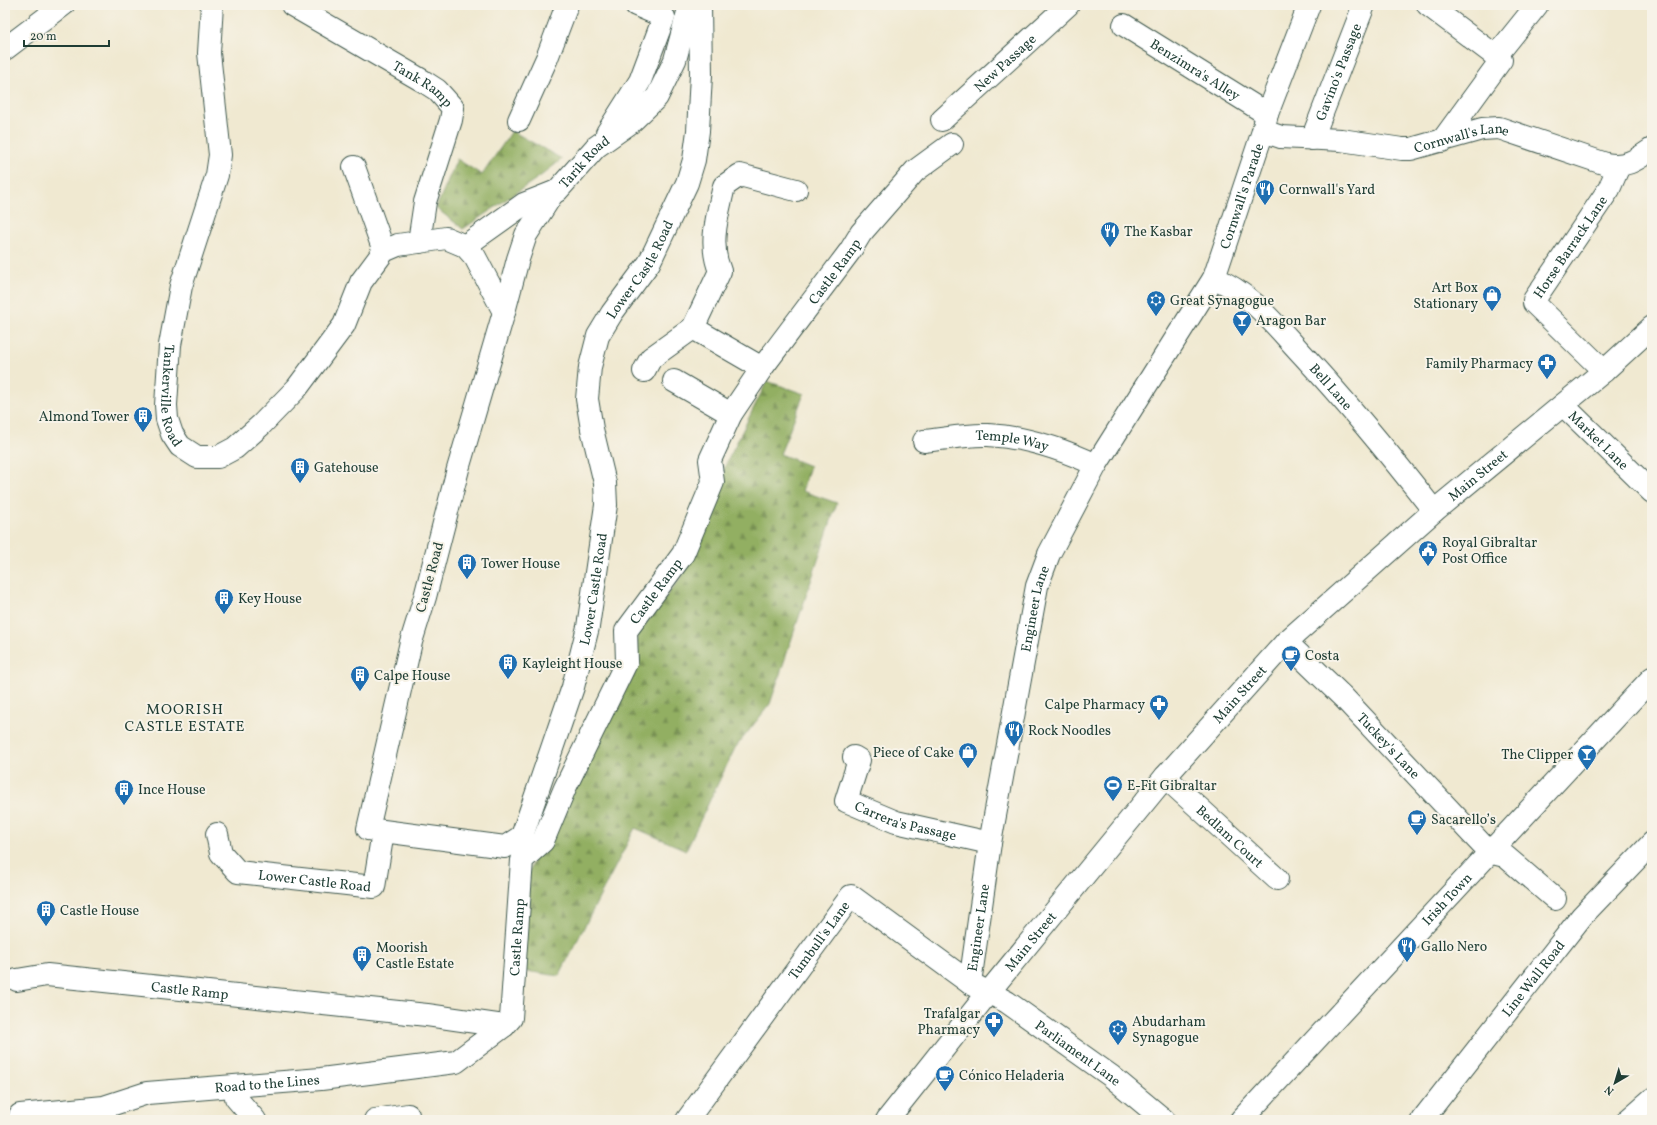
<svg xmlns="http://www.w3.org/2000/svg" width="1657" height="1125" font-family="Vollkorn,serif">
<style>
.forest{fill:url(#forest-firs);stroke:#58764b}
.lines{fill:none;stroke-linecap:round;stroke-linejoin:round}
.minor-casing{stroke:#3e574c;stroke-width:24}
.minor{stroke:#fff;stroke-width:22}
.labels{text-anchor:middle;stroke-width:4;stroke-linejoin:round;paint-order:stroke}
.street-label{font-size:14px;fill:#1f3d34;stroke:#f7f3e8}
.poi-label{font-size:14px;fill:#1f3d34;stroke:#f7f3e8;text-anchor:start}
.neighbourhood-label{font-size:15px;letter-spacing:1px;fill:#1f3d34;stroke:#f7f3e8}
</style>
<defs>
<pattern id="forest-firs" width="22" height="20" patternUnits="userSpaceOnUse"><rect width="22" height="20" fill="#92af62"/><path d="M5 1l3.5 6h-7zM16 11l3.5 6h-7z" fill="#779052"/></pattern>
</defs>
<rect width="100%" height="100%" fill="#f7f3e8"/>
<filter id="ink" filterUnits="userSpaceOnUse"><feTurbulence type="fractalNoise" baseFrequency=".025" numOctaves="2"/><feDisplacementMap in="SourceGraphic" scale="8" xChannelSelector="R" yChannelSelector="G"/><feConvolveMatrix kernelMatrix="1 2 1 2 8 2 1 2 1" color-interpolation-filters="sRGB"/></filter>
<filter id="wash" filterUnits="userSpaceOnUse"><feTurbulence type="fractalNoise" baseFrequency=".012" numOctaves="4" result="noise"/><feDisplacementMap in="SourceGraphic" scale="16" xChannelSelector="R" yChannelSelector="G"/><feGaussianBlur stdDeviation="0.9" result="paint"/><feColorMatrix in="noise" values="0 0 0 0 0 0 0 0 0 0 0 0 0 0 0 0 0 1.4 0 .05"/><feComposite in="paint" operator="in"/></filter>
<g filter="url(#wash)">
<rect width="100%" height="100%" fill="#f0e9d1"/>
<g class="forest">
<path d="M 512,131 L 562,159 L 542,175 L 463,229 L 436,208 L 457,159 L 482,175 Z"/>
<path d="M 767,381 L 804,394 L 780,454 L 810,466 L 802,491 L 837,503 L 770,704 L 735,748 L 686,850 L 635,828 L 559,976 L 518,970 L 526,881 L 553,802 L 636,654 L 638,632 L 683,575 L 701,538 L 725,466 Z"/>
</g>
</g>
<g filter="url(#ink)">
<g class="lines">
<defs>
<g id="minor">
<path id="s1" d="M 212,5 L 209,53 L 220,155 L 217,175 L 181,286 L 170,345 L 166,405 L 167,419 L 172,434 L 180,446 L 197,457 L 218,457 L 235,448 L 261,425 L 297,388 L 344,325 L 361,282 L 384,251 L 398,245 L 446,238 L 465,246 L 475,257 L 504,312"/>
<path id="s2" d="M 292,5 L 423,81 L 437,90 L 453,108 L 451,120 L 425,202 L 419,242"/>
<path d="M 1428,5 L 1501,60 L 1442,141"/>
<path id="s3" d="M 1124,25 L 1267,114"/>
<path d="M 5,49 L 63,5"/>
<path d="M 1496,56 L 1537,5"/>
<path d="M 519,120 L 547,58 L 567,5"/>
<path id="s4" d="M 942,120 L 1068,5"/>
<path id="s5" d="M 1263,131 L 1281,137 L 1341,140 L 1402,149 L 1411,149 L 1482,129 L 1499,128 L 1606,164 C 1626,168 1636,160 1652,149"/>
<path d="M 607,133 L 640,81 L 664,17 L 636,5"/>
<path id="s6" d="M 1312,139 L 1364,5"/>
<path d="M 354,167 L 384,251"/>
<path id="s7" d="M 553,193 L 526,235 L 518,259 L 504,312 L 458,469 L 425,597 L 411,642 L 368,829 L 505,847 L 522,836 L 573,687 L 588,627 L 606,505 L 605,483 L 592,429 L 587,399 L 590,367 L 598,336 L 612,313 L 649,263 L 687,183 L 694,160 L 698,131 L 701,75 L 700,5"/>
<path id="s8" d="M 465,246 L 524,204 L 557,191 L 596,147 L 630,123 L 657,97 L 675,60 L 690,5"/>
<path id="s9" d="M 1214,278 C 1251,293 1276,326 1303,355 C 1349,405 1392,457 1434,511"/>
<path d="M 693,328 L 720,271 C 708,243 718,214 724,186 L 740,175 L 796,190"/>
<path d="M 644,371 L 651,358 L 693,328 L 762,368"/>
<path id="s10" d="M 1604,371 L 1534,303 L 1534,300 L 1609,189 L 1619,166"/>
<path d="M 674,381 L 731,414"/>
<path id="s11" d="M 1563,405 L 1652,492"/>
<path id="s12" d="M 924,441 C 944,439 967,434 988,435 C 1026,437 1062,449 1096,465"/>
<path id="s13" d="M 1286,642 L 1344,698 L 1489,852 L 1505,856 L 1555,899"/>
<path id="s14" d="M 854,757 L 859,760 L 846,801 L 896,822 L 990,843"/>
<path id="s15" d="M 1165,777 L 1277,879"/>
<path id="s16" d="M 217,834 L 221,853 L 238,872 L 374,887 L 383,832"/>
<path id="s17" d="M 17,980 L 47,975 L 427,1015 L 504,1026"/>
<path id="s18" d="M 970,983 L 990,843 L 1037,586 L 1049,554 L 1096,465 L 1214,278 L 1263,131 L 1267,114 L 1309,5"/>
<path d="M 236,1098 L 255,1120"/>
<path id="s19" d="M 20,1115 L 104,1107 L 147,1093 L 321,1079 L 456,1062 L 504,1026 L 511,1018 L 522,860 L 543,841 L 565,788 L 627,661 L 626,631 L 683,554 L 713,482 L 710,460 L 731,414 L 762,368 L 850,251 L 861,233 L 915,171 L 952,144"/>
<path d="M 375,1120 L 408,1115"/>
<path id="s20" d="M 687,1120 L 851,896 L 970,983 L 1007,1002 L 1111,1076 L 1164,1120"/>
<path id="s21" d="M 887,1120 L 988,993 L 1165,777 L 1286,642 L 1434,511 L 1604,371 L 1652,327"/>
<path id="s22" d="M 1241,1120 L 1652,678"/>
<path id="s23" d="M 1422,1120 L 1582,916 L 1652,843"/>
<path d="M 1628,1120 L 1652,1099"/>
</g>
</defs>
<use href="#minor" class="minor-casing"/>
<use href="#minor" class="minor"/>
</g>
</g>
<defs>
<symbol id="restaurant-pin" viewBox="-11 -11 22 30"><path d="M0 17L-7.5 6A9.5 9.5 0 1 1 7.5 6Z" fill="#1f6fb2" stroke="#f7f3e8"/><path d="M-5-6h1v4h1v-4h1v4h1v-4h1v5L-1.5 .5V6h-2V.5L-5-1ZM5-6V6H3V1.5H1.5Q1.5-4 5-6Z" fill="#fff"/></symbol>
<symbol id="shop-pin" viewBox="-11 -11 22 30"><path d="M0 17L-7.5 6A9.5 9.5 0 1 1 7.5 6Z" fill="#1f6fb2" stroke="#f7f3e8"/><path d="M-5-2.5h2.3a2.7 3.5 0 0 1 5.4 0H5L5.5 6h-11ZM-1.5-2.5h3a1.5 2.3 0 0 0-3 0Z" fill="#fff"/></symbol>
<symbol id="synagogue-pin" viewBox="-11 -11 22 30"><path d="M0 17L-7.5 6A9.5 9.5 0 1 1 7.5 6Z" fill="#1f6fb2" stroke="#f7f3e8"/><path d="M0-6.5L5.6 3.2H-5.6ZM0 6.5L5.6-3.2H-5.6Z" fill="#fff"/></symbol>
<symbol id="bar-pin" viewBox="-11 -11 22 30"><path d="M0 17L-7.5 6A9.5 9.5 0 1 1 7.5 6Z" fill="#1f6fb2" stroke="#f7f3e8"/><path d="M-6-5H6L.8 .8V4.5H3.5V6h-7V4.5H-.8V.8Z" fill="#fff"/></symbol>
<symbol id="pharmacy-pin" viewBox="-11 -11 22 30"><path d="M0 17L-7.5 6A9.5 9.5 0 1 1 7.5 6Z" fill="#1f6fb2" stroke="#f7f3e8"/><path d="M-2-6h4v4h4v4h-4v4h-4v-4h-4v-4h4Z" fill="#fff"/></symbol>
<symbol id="building-pin" viewBox="-11 -11 22 30"><path d="M0 17L-7.5 6A9.5 9.5 0 1 1 7.5 6Z" fill="#1f6fb2" stroke="#f7f3e8"/><path d="M-4-6H4V6H1V3H-1V6H-4ZM-2.5-4.3h1.7v1.8h-1.7ZM.8-4.3h1.7v1.8H.8ZM-2.5-1h1.7V.8h-1.7ZM.8-1h1.7V.8H.8Z" fill="#fff"/></symbol>
<symbol id="civic-pin" viewBox="-11 -11 22 30"><path d="M0 17L-7.5 6A9.5 9.5 0 1 1 7.5 6Z" fill="#1f6fb2" stroke="#f7f3e8"/><path d="M-.6-6.5H3V-4.5H.6V-3L4-1V1h2V6H-6V1h2V-1L-.6-3ZM-1.2 2.5V6h2.4V2.5Z" fill="#fff"/></symbol>
<symbol id="cafe-pin" viewBox="-11 -11 22 30"><path d="M0 17L-7.5 6A9.5 9.5 0 1 1 7.5 6Z" fill="#1f6fb2" stroke="#f7f3e8"/><path d="M-5.5-4.5H6V0H3Q3 3.5 0 3.5H-2.5Q-5.5 3.5-5.5 0ZM3-3.2v2h1.7v-2ZM-6 4.5H4V6H-6Z" fill="#fff"/></symbol>
<symbol id="stadium-pin" viewBox="-11 -11 22 30"><path d="M0 17L-7.5 6A9.5 9.5 0 1 1 7.5 6Z" fill="#1f6fb2" stroke="#f7f3e8"/><path d="M0-5a6.5 5 0 1 0 0 10a6.5 5 0 1 0 0-10ZM-3.5-1.8h7v3.6h-7Z" fill="#fff"/></symbol>
</defs>
<g fill-rule="evenodd">
<use href="#restaurant-pin" x="1254" y="178" width="22" height="30"/>
<use href="#restaurant-pin" x="1099" y="220" width="22" height="30"/>
<use href="#shop-pin" x="1481" y="284" width="22" height="30"/>
<use href="#synagogue-pin" x="1145" y="289" width="22" height="30"/>
<use href="#bar-pin" x="1231" y="309" width="22" height="30"/>
<use href="#pharmacy-pin" x="1536" y="352" width="22" height="30"/>
<use href="#building-pin" x="132" y="405" width="22" height="30"/>
<use href="#building-pin" x="289" y="456" width="22" height="30"/>
<use href="#civic-pin" x="1417" y="539" width="22" height="30"/>
<use href="#building-pin" x="456" y="552" width="22" height="30"/>
<use href="#building-pin" x="213" y="587" width="22" height="30"/>
<use href="#cafe-pin" x="1280" y="644" width="22" height="30"/>
<use href="#building-pin" x="497" y="652" width="22" height="30"/>
<use href="#building-pin" x="349" y="664" width="22" height="30"/>
<use href="#pharmacy-pin" x="1148" y="693" width="22" height="30"/>
<use href="#restaurant-pin" x="1003" y="719" width="22" height="30"/>
<use href="#shop-pin" x="957" y="741" width="22" height="30"/>
<use href="#bar-pin" x="1576" y="743" width="22" height="30"/>
<use href="#stadium-pin" x="1102" y="774" width="22" height="30"/>
<use href="#building-pin" x="113" y="778" width="22" height="30"/>
<use href="#cafe-pin" x="1406" y="808" width="22" height="30"/>
<use href="#building-pin" x="35" y="899" width="22" height="30"/>
<use href="#restaurant-pin" x="1396" y="935" width="22" height="30"/>
<use href="#building-pin" x="351" y="944" width="22" height="30"/>
<use href="#pharmacy-pin" x="983" y="1010" width="22" height="30"/>
<use href="#synagogue-pin" x="1107" y="1018" width="22" height="30"/>
<use href="#cafe-pin" x="934" y="1064" width="22" height="30"/>
</g>
<g class="labels">
<g class="street-label">
<text dy="5" stroke="none"><textPath href="#s4" startOffset="85">New Passage</textPath></text>
<text dy="5" stroke="none"><textPath href="#s3" startOffset="84">Benzimra's Alley</textPath></text>
<text dy="5" stroke="none"><textPath href="#s6" startOffset="72">Gavino's Passage</textPath></text>
<text dy="5" stroke="none"><textPath href="#s2" startOffset="153">Tank Ramp</textPath></text>
<text dy="5" stroke="none"><textPath href="#s5" startOffset="202">Cornwall's Lane</textPath></text>
<text dy="5" stroke="none"><textPath href="#s8" startOffset="148">Tarik Road</textPath></text>
<text dy="5" stroke="none"><textPath href="#s18" startOffset="845">Cornwall's Parade</textPath></text>
<text dy="5" stroke="none"><textPath href="#s10" startOffset="165">Horse Barrack Lane</textPath></text>
<text dy="5" stroke="none"><textPath href="#s7" startOffset="1417">Lower Castle Road</textPath></text>
<text dy="5" stroke="none"><textPath href="#s19" startOffset="1349">Castle Ramp</textPath></text>
<text dy="5" stroke="none"><textPath href="#s9" startOffset="161">Bell Lane</textPath></text>
<text dy="5" stroke="none"><textPath href="#s1" startOffset="399">Tankerville Road</textPath></text>
<text dy="5" stroke="none"><textPath href="#s11" startOffset="50">Market Lane</textPath></text>
<text dy="5" stroke="none"><textPath href="#s12" startOffset="89">Temple Way</textPath></text>
<text dy="5" stroke="none"><textPath href="#s21" startOffset="877">Main Street</textPath></text>
<text transform="translate(429 577) rotate(-75)" y="5">Castle Road</text>
<text dy="5" stroke="none"><textPath href="#s7" startOffset="1081">Lower Castle Road</textPath></text>
<text dy="5" stroke="none"><textPath href="#s19" startOffset="976">Castle Ramp</textPath></text>
<text dy="5" stroke="none"><textPath href="#s18" startOffset="380">Engineer Lane</textPath></text>
<text dy="5" stroke="none"><textPath href="#s21" startOffset="553">Main Street</textPath></text>
<text dy="5" stroke="none"><textPath href="#s13" startOffset="146">Tuckey's Lane</textPath></text>
<text dy="5" stroke="none"><textPath href="#s14" startOffset="112">Carrera's Passage</textPath></text>
<text dy="5" stroke="none"><textPath href="#s15" startOffset="88">Bedlam Court</textPath></text>
<text dy="5" stroke="none"><textPath href="#s16" startOffset="122">Lower Castle Road</textPath></text>
<text dy="5" stroke="none"><textPath href="#s22" startOffset="302">Irish Town</textPath></text>
<text dy="5" stroke="none"><textPath href="#s18" startOffset="56">Engineer Lane</textPath></text>
<text dy="5" stroke="none"><textPath href="#s19" startOffset="592">Castle Ramp</textPath></text>
<text dy="5" stroke="none"><textPath href="#s20" startOffset="223">Tumbull's Lane</textPath></text>
<text dy="5" stroke="none"><textPath href="#s21" startOffset="229">Main Street</textPath></text>
<text dy="5" stroke="none"><textPath href="#s23" startOffset="180">Line Wall Road</textPath></text>
<text dy="5" stroke="none"><textPath href="#s17" startOffset="174">Castle Ramp</textPath></text>
<text dy="5" stroke="none"><textPath href="#s20" startOffset="554">Parliament Lane</textPath></text>
<text dy="5" stroke="none"><textPath href="#s19" startOffset="250">Road to the Lines</textPath></text>
</g>
<g class="poi-label">
<text x="1279" y="194">Cornwall's Yard</text>
<text x="1124" y="236">The Kasbar</text>
<text x="1478" y="292" text-anchor="end">Art Box<tspan x="1478" dy="16">Stationary</tspan></text>
<text x="1170" y="305">Great Synagogue</text>
<text x="1256" y="325">Aragon Bar</text>
<text x="1533" y="368" text-anchor="end">Family Pharmacy</text>
<text x="129" y="421" text-anchor="end">Almond Tower</text>
<text x="314" y="472">Gatehouse</text>
<text x="1442" y="547">Royal Gibraltar<tspan x="1442" dy="16">Post Office</tspan></text>
<text x="481" y="568">Tower House</text>
<text x="238" y="603">Key House</text>
<text x="1305" y="660">Costa</text>
<text x="522" y="668">Kayleight House</text>
<text x="374" y="680">Calpe House</text>
<text x="1145" y="709" text-anchor="end">Calpe Pharmacy</text>
<text x="1028" y="735">Rock Noodles</text>
<text x="954" y="757" text-anchor="end">Piece of Cake</text>
<text x="1573" y="759" text-anchor="end">The Clipper</text>
<text x="1127" y="790">E-Fit Gibraltar</text>
<text x="138" y="794">Ince House</text>
<text x="1431" y="824">Sacarello’s</text>
<text x="60" y="915">Castle House</text>
<text x="1421" y="951">Gallo Nero</text>
<text x="376" y="952">Moorish<tspan x="376" dy="16">Castle Estate</tspan></text>
<text x="980" y="1018" text-anchor="end">Trafalgar<tspan x="980" dy="16">Pharmacy</tspan></text>
<text x="1132" y="1026">Abudarham<tspan x="1132" dy="16">Synagogue</tspan></text>
<text x="959" y="1080">Cónico Heladeria</text>
</g>
<g class="neighbourhood-label">
<text x="185" y="714">MOORISH<tspan x="185" dy="17">CASTLE ESTATE</tspan></text>
</g>
</g>
<rect width="1657" height="1125" fill="none" stroke="#f7f3e8" stroke-width="20"/>
<g transform="translate(1615 1083) rotate(218)" stroke="#f7f3e8" stroke-width="3" paint-order="stroke">
<path d="M0-3L7 15L0 10L-7 15Z" fill="#1f3d34"/>
<text y="-6" font-size="11" font-weight="bold" text-anchor="middle" fill="#1f3d34">N</text>
</g>
<path d="M24 40v6h85v-6" fill="none" stroke="#1f3d34" stroke-width="2"/>
<text x="30" y="40" font-size="12" fill="#1f3d34" stroke="#f7f3e8" stroke-width="3" paint-order="stroke">20 m</text>
</svg>
